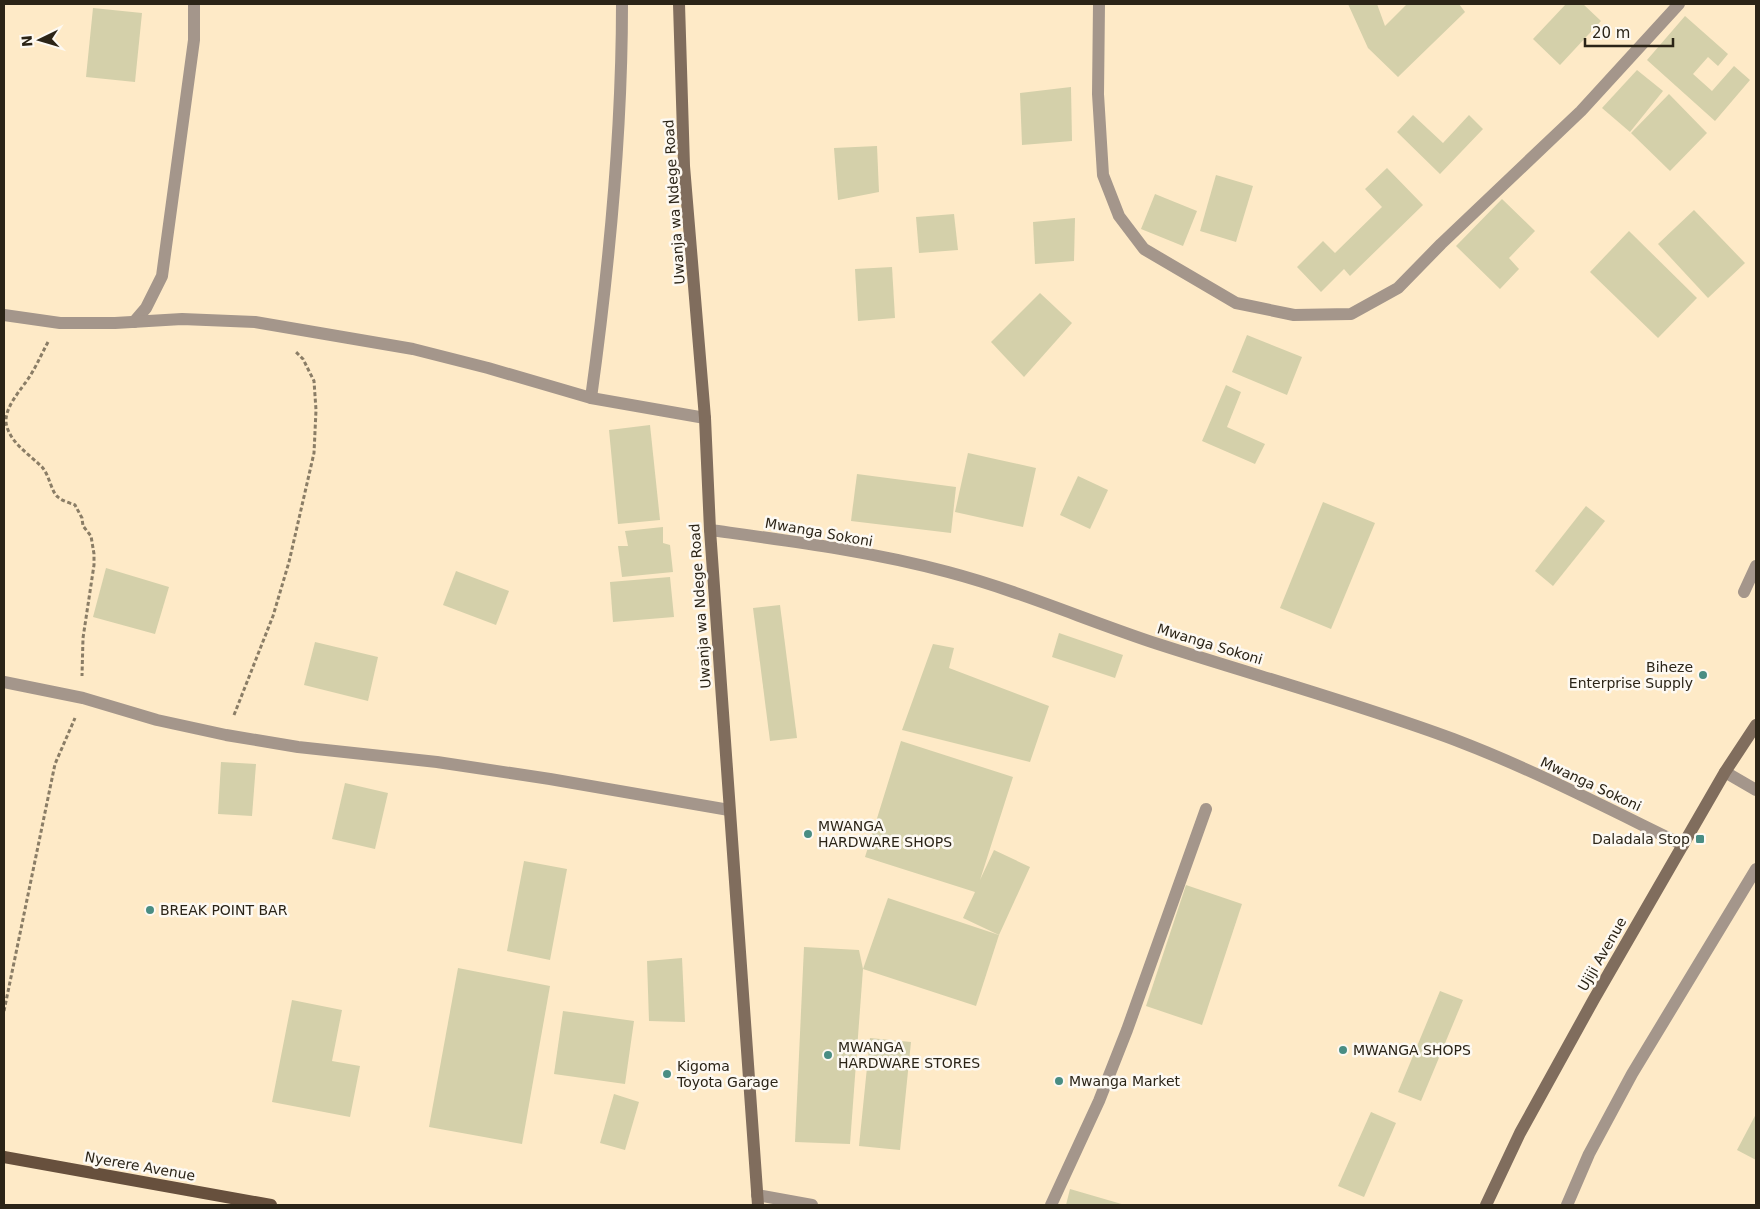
<svg xmlns="http://www.w3.org/2000/svg" width="1760" height="1209" font-family="'DejaVu Sans',sans-serif">
<style>
.building{fill:#d4d0aa}
.lines{fill:none;stroke-linecap:round;stroke-linejoin:round}
.path{stroke:#8a7d66;stroke-width:3;stroke-dasharray:4 2.5;stroke-linecap:butt}
.lane{stroke:#a4968b;stroke-width:12}
.street{stroke:#a4968b;stroke-width:12}
.secondary{stroke:#806d5d;stroke-width:12}
.primary{stroke:#67503d;stroke-width:12}
.poi-dot{fill:#498d83;stroke:#fdf9f2;stroke-width:2}
.labels{text-anchor:middle;stroke-width:5;stroke-linejoin:round;paint-order:stroke}
.street-label{font-size:14px;fill:#2b2417;stroke:#fdf9f2}
.poi-label{font-size:14px;fill:#2b2417;stroke:#fdf9f2;text-anchor:start}
</style>
<rect width="100%" height="100%" fill="#feeac7"/>
<g class="building">
<path d="M 1348,4 L 1377,4 L 1385,26 L 1407,4 L 1459,4 L 1465,12 L 1398,77 L 1368,48 Z"/>
<path d="M 1566,4 L 1583,4 L 1601,21 L 1560,65 L 1533,39 Z"/>
<path d="M 93,8 L 142,13 L 135,82 L 86,77 Z"/>
<path d="M 1685,16 L 1728,54 L 1718,66 L 1708,57 L 1693,74 L 1712,91 L 1734,66 L 1750,80 L 1715,121 L 1647,60 Z"/>
<path d="M 1637,70 L 1663,91 L 1630,132 L 1602,108 Z"/>
<path d="M 1071,87 L 1072,141 L 1022,145 L 1020,93 Z"/>
<path d="M 1669,94 L 1707,133 L 1670,171 L 1631,133 Z"/>
<path d="M 1413,115 L 1443,143 L 1469,115 L 1483,129 L 1440,174 L 1397,132 Z"/>
<path d="M 877,146 L 879,192 L 838,200 L 834,148 Z"/>
<path d="M 1387,168 L 1423,205 L 1350,276 L 1344,269 L 1321,292 L 1297,267 L 1323,241 L 1335,253 L 1382,207 L 1365,189 Z"/>
<path d="M 1216,175 L 1253,186 L 1236,242 L 1200,231 Z"/>
<path d="M 1155,194 L 1197,211 L 1183,246 L 1141,229 Z"/>
<path d="M 1502,199 L 1535,231 L 1509,258 L 1519,269 L 1500,289 L 1456,246 Z"/>
<path d="M 1694,210 L 1745,263 L 1708,298 L 1658,244 Z"/>
<path d="M 954,214 L 958,250 L 919,253 L 916,217 Z"/>
<path d="M 1075,218 L 1074,261 L 1035,264 L 1033,222 Z"/>
<path d="M 1629,231 L 1697,298 L 1658,338 L 1590,272 Z"/>
<path d="M 892,267 L 895,318 L 858,321 L 855,269 Z"/>
<path d="M 1040,293 L 1072,323 L 1024,377 L 991,342 Z"/>
<path d="M 1247,335 L 1302,357 L 1287,395 L 1232,372 Z"/>
<path d="M 1226,385 L 1241,392 L 1227,427 L 1265,444 L 1255,464 L 1202,441 Z"/>
<path d="M 650,425 L 660,520 L 618,524 L 609,430 Z"/>
<path d="M 968,453 L 1036,468 L 1023,527 L 955,512 Z"/>
<path d="M 857,474 L 956,487 L 951,533 L 851,521 Z"/>
<path d="M 1078,476 L 1108,490 L 1090,529 L 1060,515 Z"/>
<path d="M 1323,502 L 1375,523 L 1331,629 L 1280,608 Z"/>
<path d="M 1586,506 L 1605,521 L 1553,586 L 1535,571 Z"/>
<path d="M 663,527 L 663,543 L 670,545 L 673,572 L 622,577 L 618,546 L 628,546 L 625,531 Z"/>
<path d="M 106,568 L 169,587 L 155,634 L 93,617 Z"/>
<path d="M 456,571 L 509,591 L 496,625 L 443,605 Z"/>
<path d="M 670,577 L 674,617 L 613,622 L 610,582 Z"/>
<path d="M 780,605 L 797,738 L 770,741 L 753,608 Z"/>
<path d="M 1059,633 L 1123,655 L 1115,678 L 1052,657 Z"/>
<path d="M 315,642 L 378,657 L 368,701 L 304,685 Z"/>
<path d="M 933,644 L 954,648 L 949,668 L 1049,706 L 1030,762 L 902,730 Z"/>
<path d="M 901,741 L 1013,777 L 980,880 L 994,850 L 1030,867 L 999,935 L 963,918 L 975,892 L 865,857 Z"/>
<path d="M 221,762 L 256,764 L 252,816 L 218,814 Z"/>
<path d="M 345,783 L 388,793 L 375,849 L 332,839 Z"/>
<path d="M 524,861 L 567,869 L 550,960 L 507,951 Z"/>
<path d="M 1186,885 L 1242,904 L 1202,1025 L 1146,1006 Z"/>
<path d="M 888,898 L 999,935 L 976,1006 L 863,969 Z"/>
<path d="M 804,947 L 859,950 L 863,969 L 850,1144 L 795,1142 Z"/>
<path d="M 682,958 L 685,1022 L 649,1021 L 647,961 Z"/>
<path d="M 458,968 L 550,986 L 522,1144 L 429,1127 Z"/>
<path d="M 1440,991 L 1463,1000 L 1421,1101 L 1398,1092 Z"/>
<path d="M 292,1000 L 342,1010 L 332,1061 L 360,1066 L 350,1117 L 272,1102 Z"/>
<path d="M 563,1011 L 634,1021 L 625,1084 L 554,1074 Z"/>
<path d="M 870,1038 L 911,1042 L 900,1150 L 859,1146 Z"/>
<path d="M 614,1094 L 639,1102 L 625,1150 L 600,1143 Z"/>
<path d="M 1371,1112 L 1396,1123 L 1364,1197 L 1338,1186 Z"/>
<path d="M 1756,1114 L 1756,1160 L 1737,1150 Z"/>
<path d="M 1070,1189 L 1125,1205 L 1066,1205 Z"/>
</g>
<g class="lines">
<g class="path">
<path d="M 48,342 C 42,353 37,365 30,376 C 22,389 1,410 7,427 C 12,444 30,455 42,467 C 50,476 51,492 58,497 C 62,501 70,503 75,505 L 82,518 L 83,526 L 91,536 L 94,554 L 94,565 L 83,638 L 82,676"/>
<path d="M 234,715 L 273,616 L 289,562 L 314,453 L 316,410 L 314,381 L 303,359 L 296,352"/>
<path d="M 4,1011 L 55,764 L 75,718"/>
</g>
<g class="lane">
<path d="M 134,322 L 146,308 L 162,276 L 194,40 L 194,4"/>
<path d="M 591,398 C 609,268 622,136 622,4"/>
<path d="M 757,1195 L 812,1205"/>
<path d="M 1051,1205 L 1099,1101 L 1127,1030 L 1206,809"/>
</g>
<g class="street">
<path d="M 1099,4 L 1098,94 L 1103,175 L 1119,216 L 1144,249 L 1236,303 L 1294,315 L 1351,314 L 1398,288 L 1441,244 L 1581,111 L 1679,4"/>
<path d="M 4,315 L 60,323 L 115,323 L 182,319 L 255,322 L 413,349 L 488,368 L 591,398 L 705,418"/>
<path d="M 710,530 C 790,541 870,551 948,572 C 1020,591 1088,621 1158,644 C 1257,676 1356,703 1453,739 C 1532,769 1607,808 1683,845"/>
<path d="M 1744,592 L 1756,566"/>
<path d="M 4,682 L 83,698 L 157,720 L 226,735 L 298,747 L 437,762 L 550,779 L 729,810"/>
<path d="M 1725,772 L 1756,790"/>
<path d="M 1567,1205 L 1589,1154 L 1632,1074 L 1756,869"/>
</g>
<g class="secondary">
<path d="M 679,4 L 684,166 L 705,418 L 710,530 L 758,1205"/>
<path d="M 1486,1205 L 1520,1133 L 1594,999 L 1725,772 L 1756,725"/>
</g>
<path class="primary" d="M 4,1157 L 271,1205"/>
</g>
<g class="poi-dot">
<circle cx="1703" cy="675" r="5"/>
<circle cx="808" cy="834" r="5"/>
<rect x="1695" y="834" width="10" height="10" rx="2.5"/>
<circle cx="150" cy="910" r="5"/>
<circle cx="1343" cy="1050" r="5"/>
<circle cx="828" cy="1055" r="5"/>
<circle cx="667" cy="1074" r="5"/>
<circle cx="1059" cy="1081" r="5"/>
</g>
<g class="labels">
<g class="street-label">
<text transform="translate(674 202) rotate(-94)" y="5">Uwanja wa Ndege Road</text>
<text transform="translate(819 532) rotate(10)" y="5">Mwanga Sokoni</text>
<text transform="translate(700 606) rotate(-94)" y="5">Uwanja wa Ndege Road</text>
<text transform="translate(1210 644) rotate(17)" y="5">Mwanga Sokoni</text>
<text transform="translate(1591 784) rotate(25)" y="5">Mwanga Sokoni</text>
<text transform="translate(1602 954) rotate(-60)" y="5">Ujiji Avenue</text>
<text transform="translate(140 1166) rotate(10)" y="5">Nyerere Avenue</text>
</g>
<g class="poi-label">
<text x="1693" y="672" text-anchor="end">Biheze<tspan x="1693" dy="16">Enterprise Supply</tspan></text>
<text x="818" y="831">MWANGA<tspan x="818" dy="16">HARDWARE SHOPS</tspan></text>
<text x="1690" y="844" text-anchor="end">Daladala Stop</text>
<text x="160" y="915">BREAK POINT BAR</text>
<text x="838" y="1052">MWANGA<tspan x="838" dy="16">HARDWARE STORES</tspan></text>
<text x="1353" y="1055">MWANGA SHOPS</text>
<text x="677" y="1071">Kigoma<tspan x="677" dy="16">Toyota Garage</tspan></text>
<text x="1069" y="1086">Mwanga Market</text>
</g>
</g>
<rect width="1760" height="1209" fill="none" stroke="#2b2417" stroke-width="10"/>
<g transform="translate(40 40) rotate(265)" stroke="#fdf9f2" stroke-width="4" paint-order="stroke">
<path d="M0-4L9 19L0 12L-9 19Z" fill="#2b2417"/>
<text y="-8" font-size="14" font-weight="bold" text-anchor="middle" fill="#2b2417">N</text>
</g>
<path d="M1585 38v8h88v-8" fill="none" stroke="#2b2417" stroke-width="2.5"/>
<text x="1592" y="38" font-size="15" fill="#2b2417" stroke="#fdf9f2" stroke-width="4" paint-order="stroke">20 m</text>
</svg>
